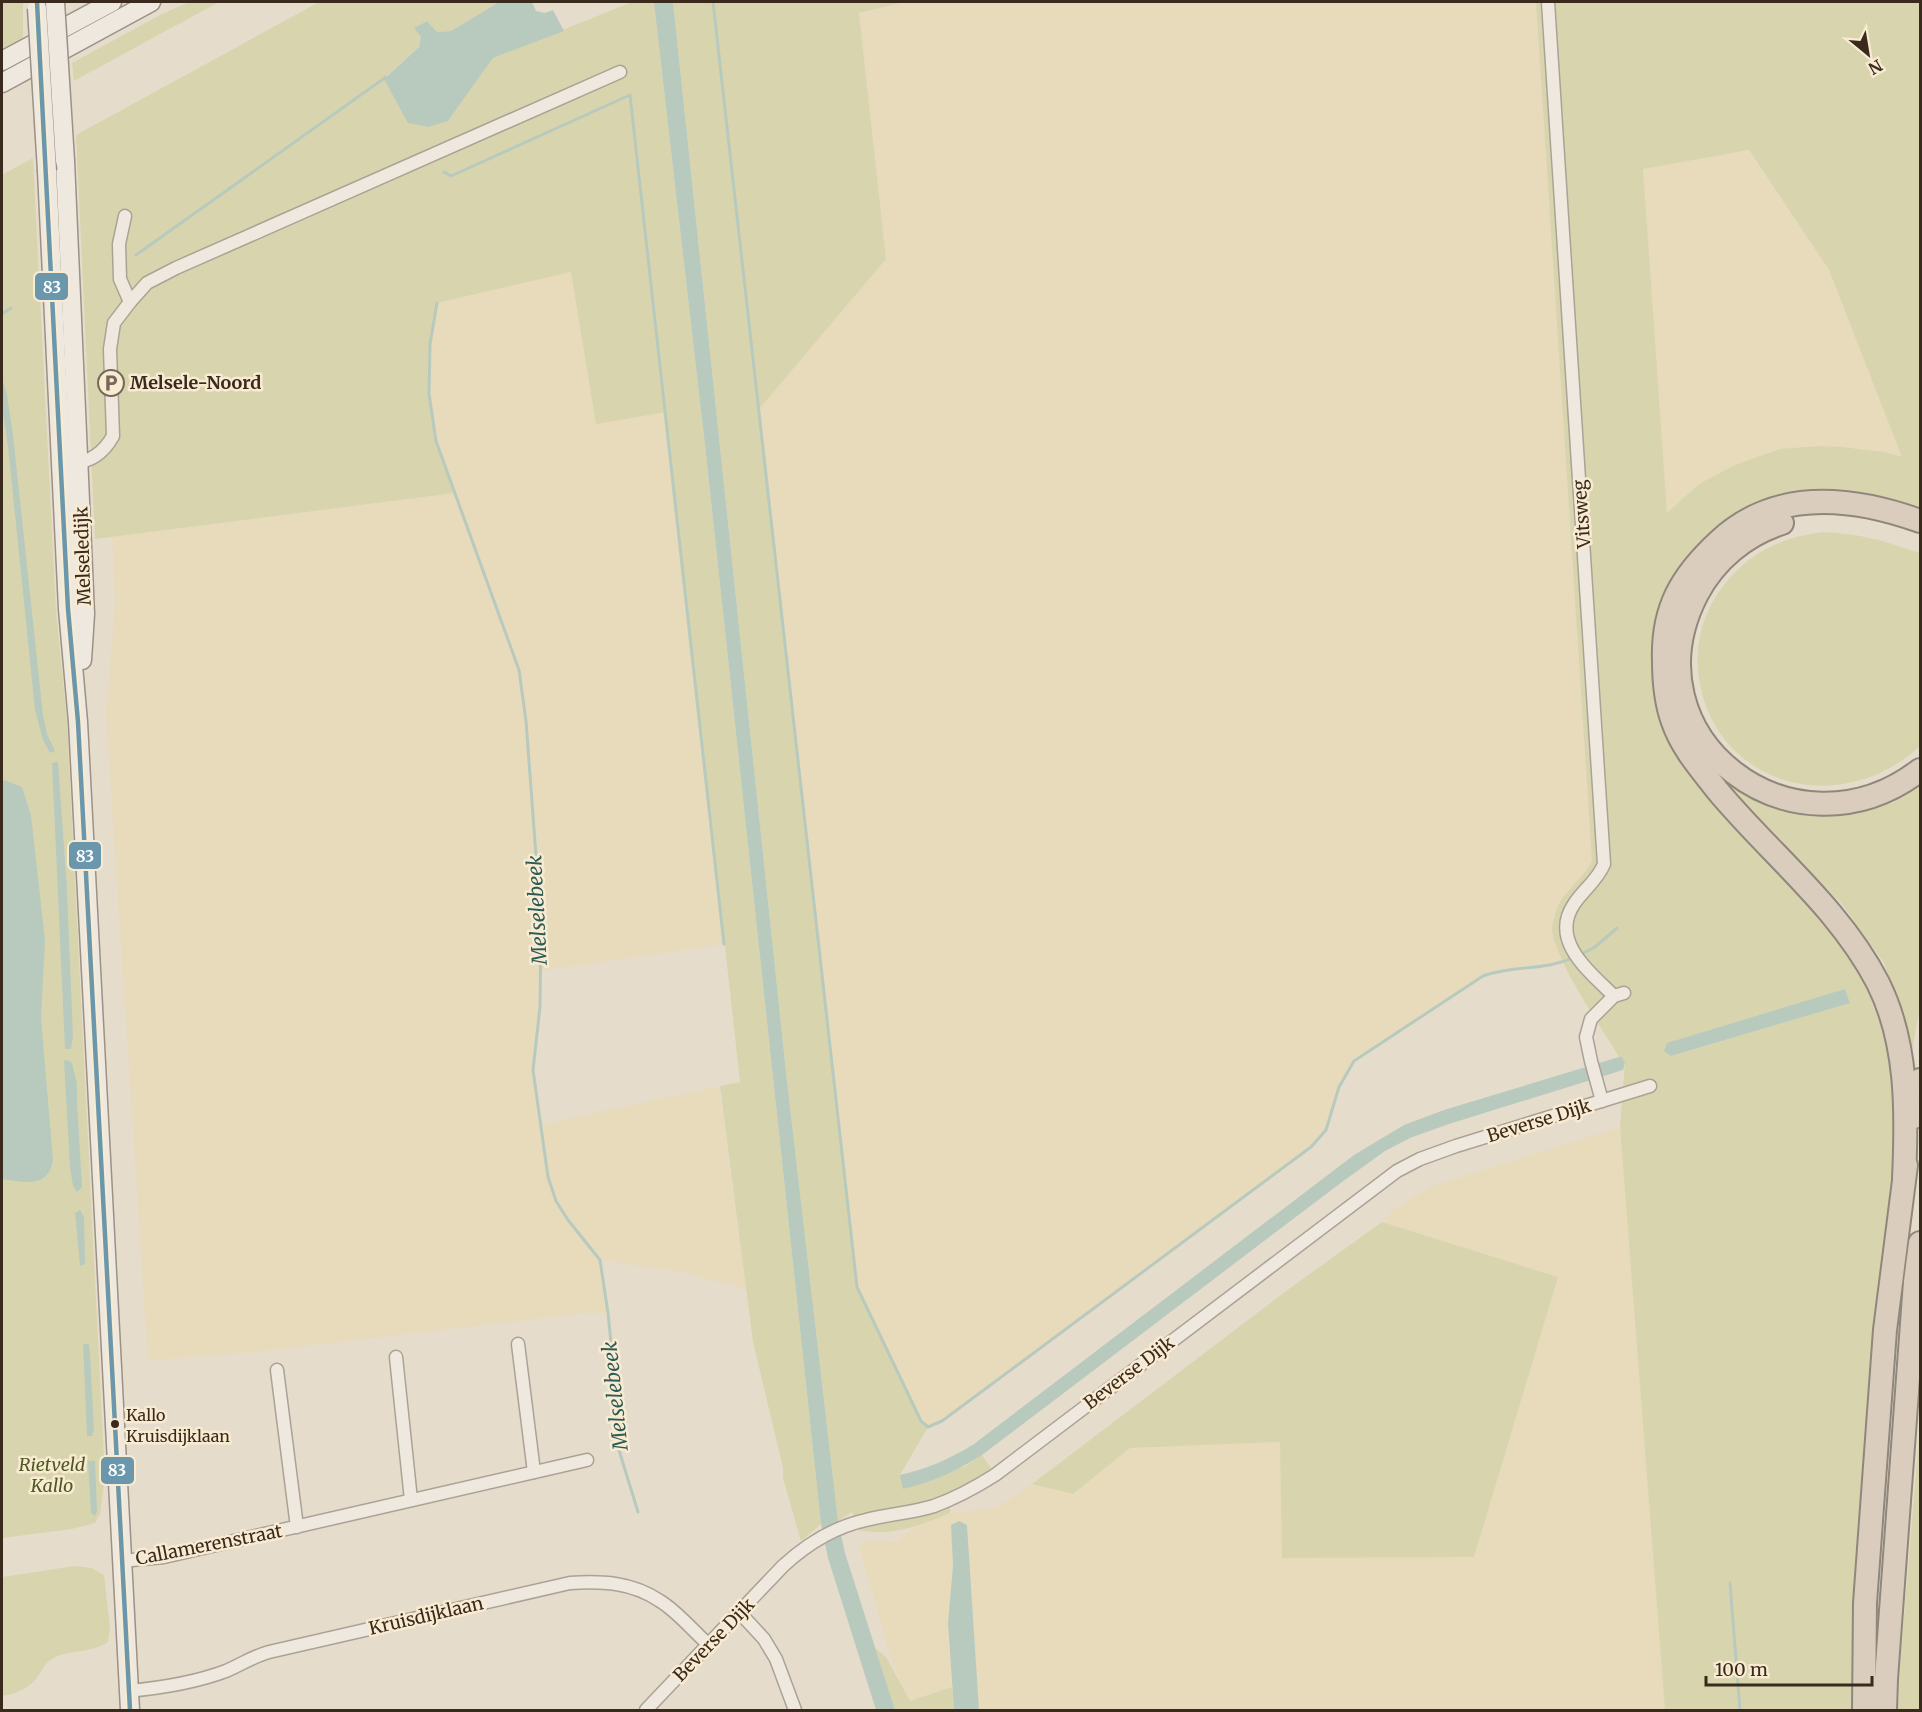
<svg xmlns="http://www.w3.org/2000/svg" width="1922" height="1712" font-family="Merriweather,serif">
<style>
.farmland{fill:#e7dbbc}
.green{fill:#d8d5ae;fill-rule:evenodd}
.water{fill:#b8cabe}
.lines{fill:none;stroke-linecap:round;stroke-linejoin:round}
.stream{stroke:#b8cabe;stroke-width:3}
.street-casing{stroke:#aba296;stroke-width:15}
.secondary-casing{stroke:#9b9185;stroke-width:21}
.highway-casing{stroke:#90877c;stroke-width:26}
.street{stroke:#eee8de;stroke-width:12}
.secondary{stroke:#eee8de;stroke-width:18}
.highway{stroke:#dacdbd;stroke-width:22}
.secondary-bridge-casing{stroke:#9b9185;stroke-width:21;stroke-linecap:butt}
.secondary-bridge{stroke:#eee8de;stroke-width:18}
.bus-1-casing{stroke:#f8ebd2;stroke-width:9}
.bus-1{stroke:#6b97ad;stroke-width:4.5}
.bus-dot{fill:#3a2a1d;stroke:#f8ebd2;stroke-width:2}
.labels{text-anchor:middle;stroke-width:5;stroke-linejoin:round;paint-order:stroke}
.bus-label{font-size:16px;fill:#3a2a1d;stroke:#f8ebd2;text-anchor:start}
.poi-label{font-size:18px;font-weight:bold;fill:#3a2a1d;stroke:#f8ebd2;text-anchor:start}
.street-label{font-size:18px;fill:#3a2a1d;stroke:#f8ebd2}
.park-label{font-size:18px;font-style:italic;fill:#4d5822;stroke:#f8ebd2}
.water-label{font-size:20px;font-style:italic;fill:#2b5b56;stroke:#f8ebd2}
.line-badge{stroke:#f8ebd2;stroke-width:2}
.badge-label{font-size:16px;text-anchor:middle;font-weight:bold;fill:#fff}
</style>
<rect width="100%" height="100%" fill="#e6dccc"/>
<g class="farmland">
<path d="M 904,2 L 1536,2 L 1592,861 L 1588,870 L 1564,895 L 1557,909 L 1552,927 L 1555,942 L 1563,963 L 1498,970 L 1483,976 L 1354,1061 L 1339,1087 L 1326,1130 L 1311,1147 L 942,1421 L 928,1427 L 921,1421 L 857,1287 L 759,409 L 886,259 L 859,13 Z"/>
<path d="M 1748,150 L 1829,270 L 1903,458 L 1884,452 L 1860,449 L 1819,446 L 1699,484 L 1667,514 L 1642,169 Z"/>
<path d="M 571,271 L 596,424 L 666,411 L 724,944 L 541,971 L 540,1007 L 533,1070 L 539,1125 L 719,1086 L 746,1289 L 676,1271 L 600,1260 L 608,1313 L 578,1314 L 256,1352 L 148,1361 L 106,716 L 115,603 L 112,537 L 455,493 L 436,441 L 429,394 L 430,344 L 437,303 Z"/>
<path d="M 1620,1127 L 1665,1710 L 979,1710 L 967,1525 L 959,1521 L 951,1525 L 953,1566 L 948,1623 L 952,1687 L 910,1702 L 892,1662 L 859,1545 L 869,1541 L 896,1542 L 914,1527 L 950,1513 L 998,1507 L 1032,1484 L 1073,1493 L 1130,1448 L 1281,1442 L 1558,1277 L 1382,1222 L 1393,1210 L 1432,1186 Z"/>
</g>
<g class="green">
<path d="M 2,2 L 23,2 L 23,40 L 2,52 Z"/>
<path d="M 189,2 L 219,2 L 74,81 L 72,63 L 160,15 Z"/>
<path d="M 319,2 L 499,2 L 451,31 L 437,32 L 427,21 L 415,28 L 421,37 L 419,47 L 384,78 L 448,121 L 493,58 L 632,2 L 654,3 L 706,454 L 821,1524 L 801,1541 L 783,1478 L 783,1468 L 753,1342 L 720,1086 L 740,1082 L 666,412 L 596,424 L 571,272 L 437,303 C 429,349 425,395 436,441 C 441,459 449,476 455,493 L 95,539 L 76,135 Z"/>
<path d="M 673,2 L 904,2 L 859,13 L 886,259 L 759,409 L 857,1287 L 921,1421 L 928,1427 L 900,1475 L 902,1481 L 964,1467 L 982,1455 L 993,1471 L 950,1495 L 950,1513 C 922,1525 890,1537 859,1530 L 852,1512 L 838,1521 L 787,1081 Z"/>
<path d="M 1536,2 L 1920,2 L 1920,510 C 1904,506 1888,499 1872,496 C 1812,484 1754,495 1709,537 C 1695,549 1683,562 1674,579 L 1666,725 L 1850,949 L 1881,1009 L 1899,1119 L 1853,1710 L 1665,1710 L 1620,1127 L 1625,1063 L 1622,1057 L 1619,1057 C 1603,1030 1551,955 1552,927 C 1553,922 1555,914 1557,909 C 1564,890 1583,879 1592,861 ZM 1749,150 L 1829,270 L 1902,457 L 1884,452 L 1842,447 L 1819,446 L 1780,449 L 1735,465 L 1699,484 L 1667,513 L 1643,169 ZM 1845,989 L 1849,1003 L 1672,1056 Z"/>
<path d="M 33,158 L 56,610 L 67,722 L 105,1478 L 100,1514 L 95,1523 L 72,1529 L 2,1538 L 2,175 Z"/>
<path d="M 1823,532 C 1862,534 1884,541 1920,553 L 1920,746 C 1840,821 1710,786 1698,671 C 1695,641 1704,611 1723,586 C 1749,552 1782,537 1823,532 Z"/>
<path d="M 1719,780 L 1759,803 L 1821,816 L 1893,803 L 1920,782 L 1920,1007 L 1912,1051 L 1884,963 L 1841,903 Z"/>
<path d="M 1382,1222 L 1558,1277 L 1474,1557 L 1282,1558 L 1280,1442 L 1130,1448 L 1073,1494 L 1032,1484 L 1286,1291 Z"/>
<path d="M 1920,1424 L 1920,1710 L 1898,1710 L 1899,1678 Z"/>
<path d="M 75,1566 L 92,1568 L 104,1575 L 110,1628 L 108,1642 C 89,1655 66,1648 49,1661 C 44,1665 42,1671 38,1676 C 30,1688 16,1694 2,1696 L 2,1577 Z"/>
<path d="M 875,1648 L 886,1657 L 910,1701 L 952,1687 L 954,1710 L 895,1710 Z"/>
</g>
<g class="water">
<path d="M 499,2 L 532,2 L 536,11 L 545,13 L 553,10 L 564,31 L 493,58 L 448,121 L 428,127 L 408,123 L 384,79 L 419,47 L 421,37 L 414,28 L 427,21 L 437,32 L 451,31 Z"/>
<path d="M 651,2 L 673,2 L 787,1081 L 838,1521 L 845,1553 L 895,1710 L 876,1710 L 828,1558 L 821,1524 L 706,454 L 654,3 Z"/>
<path d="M 2,378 L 7,395 L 13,435 L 43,715 L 47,734 L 55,751 L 50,753 L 43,740 L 35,710 L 8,446 L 2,408 Z"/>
<path d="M 58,762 L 67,889 L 73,1036 L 71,1049 L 65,1049 L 52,763 Z"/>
<path d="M 4,780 L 22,787 L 31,815 L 45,940 L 41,1018 L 53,1160 C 48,1189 24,1182 2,1179 L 2,783 Z"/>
<path d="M 1845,989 L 1850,1003 L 1671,1056 L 1664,1051 L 1667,1043 Z"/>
<path d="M 1619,1057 L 1622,1057 L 1625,1063 L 1623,1070 L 1449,1124 L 1410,1138 L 1385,1151 L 1342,1182 L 982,1455 C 957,1471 932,1482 903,1489 L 900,1475 C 927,1469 950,1459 974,1444 L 1354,1155 L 1404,1125 L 1444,1110 Z"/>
<path d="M 67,1060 L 72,1063 L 77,1083 L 77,1101 L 82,1187 L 77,1192 L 73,1186 L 70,1167 L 64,1061 Z"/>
<path d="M 80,1210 L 84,1217 L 85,1264 L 80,1266 L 75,1213 Z"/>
<path d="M 83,1344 L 89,1344 L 90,1355 L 94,1430 L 92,1436 L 87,1436 Z"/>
<path d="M 88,1461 L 95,1461 L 97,1511 L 95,1516 L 91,1513 Z"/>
<path d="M 959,1521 L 967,1525 L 979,1710 L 954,1710 L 948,1623 L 953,1566 L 951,1525 Z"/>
</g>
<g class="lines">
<g class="stream">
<path d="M 713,2 L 857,1287 L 921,1421 L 928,1427 L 942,1421 L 1311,1147 L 1326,1130 L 1339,1087 L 1354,1061 L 1483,976 C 1512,965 1547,971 1574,957"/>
<path d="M 444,172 L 451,176 L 630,95 L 724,944"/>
<path d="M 136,255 L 386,77"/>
<path d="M 437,303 L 430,344 L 429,394 L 436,441 L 519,670 L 526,721 L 541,923 L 540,1007 L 533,1070 L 548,1177 L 556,1201 L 568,1220 L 600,1260 L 608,1313 L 617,1401 L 618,1447 L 638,1512"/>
<path d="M 2,314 L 11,308"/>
<path d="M 1580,955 L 1595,947 L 1617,928"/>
<path d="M 1730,1583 L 1740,1710"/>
</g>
<defs>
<g id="street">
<path d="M 1548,2 L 1604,864 C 1597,881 1584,889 1574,904 C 1549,941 1590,972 1614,996"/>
<path d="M 125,216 L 119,244 L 120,279 L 130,302"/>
<path d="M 73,463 C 92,462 104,452 113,436 L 110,349 L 114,323 L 130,302 L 147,283 L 176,268 L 620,72"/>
<path d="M 1602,1101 L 1591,1061 L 1586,1037 L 1591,1019 L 1614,996 L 1624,993"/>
<path d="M 518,1344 L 534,1472"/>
<path d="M 396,1357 L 411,1500"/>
<path d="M 277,1370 L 297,1527"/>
<path d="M 121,1561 L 164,1557 L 587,1460"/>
<path d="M 740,1613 L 764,1639 L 776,1659 L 795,1710"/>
<path d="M 128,1691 C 161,1688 194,1683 226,1671 C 240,1665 254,1656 269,1652 L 570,1583 C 602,1581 632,1582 660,1601 C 678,1612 693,1631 709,1645"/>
<path d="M 646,1710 L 783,1566 C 807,1544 834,1527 866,1520 C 888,1514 912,1513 934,1506 C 956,1498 976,1487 995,1475 L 1397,1171 L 1420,1159 L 1456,1146 L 1650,1086"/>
</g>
<g id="secondary">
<path d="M 2,61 L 112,2"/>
<path d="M 2,83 L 151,2"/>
<path d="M 65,161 L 85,614 L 82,660"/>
<path d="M 47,171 L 68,609 L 78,722 L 130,1710"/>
</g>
<g id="highway">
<path d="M 1782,523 C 1745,535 1715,560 1697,594 C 1623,738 1794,867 1920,770"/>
<path d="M 1914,1117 L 1920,1080"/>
<path d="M 1904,1179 C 1907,1113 1908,1043 1878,983 C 1839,907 1770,854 1717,790 C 1700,768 1682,748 1673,722 C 1666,703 1664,682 1664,661 C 1662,609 1681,576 1719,541 C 1776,488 1853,497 1920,521"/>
<path d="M 1864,1710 L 1865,1603 L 1885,1330 L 1906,1165"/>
<path d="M 1885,1710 L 1886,1679 L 1915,1282 L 1920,1243"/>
</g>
</defs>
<use href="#street" class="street-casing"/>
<use href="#secondary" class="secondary-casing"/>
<use href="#highway" class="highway-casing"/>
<use href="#street" class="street"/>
<use href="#secondary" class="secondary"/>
<use href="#highway" class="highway"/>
<defs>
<g id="secondary-bridge">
<path d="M 55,2 L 65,161"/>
<path d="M 37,8 L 47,171"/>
</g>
</defs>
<use href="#secondary-bridge" class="secondary-bridge-casing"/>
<use href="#secondary-bridge" class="secondary-bridge"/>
<defs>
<path id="bus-1" d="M 37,2 L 68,609 L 78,722 L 130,1710"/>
</defs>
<use href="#bus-1" class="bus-1-casing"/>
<use href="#bus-1" class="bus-1"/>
</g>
<defs>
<symbol id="parking-ring" viewBox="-11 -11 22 22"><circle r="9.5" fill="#f8ebd2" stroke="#76685a" stroke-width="1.5"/><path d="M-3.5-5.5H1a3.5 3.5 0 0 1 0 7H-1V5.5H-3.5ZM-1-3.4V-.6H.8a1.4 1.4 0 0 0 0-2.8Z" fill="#76685a"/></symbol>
</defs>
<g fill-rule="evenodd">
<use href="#parking-ring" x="96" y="368" width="30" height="30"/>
</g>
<circle class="bus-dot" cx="115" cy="1424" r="5"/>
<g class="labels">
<g class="bus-label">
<text x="126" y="1421">Kallo<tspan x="126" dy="21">Kruisdijklaan</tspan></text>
</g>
<g class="poi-label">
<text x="130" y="389">Melsele-Noord</text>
</g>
<g class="street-label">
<text transform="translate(1582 514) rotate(-94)" y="6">Vitsweg</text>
<text transform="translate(83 556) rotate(-92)" y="6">Melseledijk</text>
<text transform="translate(1539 1121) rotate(-17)" y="6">Beverse Dijk</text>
<text transform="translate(1129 1373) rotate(-37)" y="6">Beverse Dijk</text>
<text transform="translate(209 1545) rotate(-11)" y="6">Callamerenstraat</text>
<text transform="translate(426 1616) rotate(-13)" y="6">Kruisdijklaan</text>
<text transform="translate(714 1640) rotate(-46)" y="6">Beverse Dijk</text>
</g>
<g class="park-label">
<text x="52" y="1471">Rietveld<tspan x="52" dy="21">Kallo</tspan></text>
</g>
<g class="water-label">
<text transform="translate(537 910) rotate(-93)" y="7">Melselebeek</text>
<text transform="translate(615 1396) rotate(-96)" y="7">Melselebeek</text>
</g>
</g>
<g class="line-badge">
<rect x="34" y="272" width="35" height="29" rx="6" fill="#6b97ad"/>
<rect x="68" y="841" width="34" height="29" rx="6" fill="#6b97ad"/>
<rect x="100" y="1456" width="35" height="29" rx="6" fill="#6b97ad"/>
</g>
<g class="badge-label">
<text x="52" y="293">83</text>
<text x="85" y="862">83</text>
<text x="117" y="1476">83</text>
</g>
<rect width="1922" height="1712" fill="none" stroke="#3a2a1d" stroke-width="6"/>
<g transform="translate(1868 54) rotate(150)" stroke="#f8ebd2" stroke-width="4.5" paint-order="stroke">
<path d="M0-4.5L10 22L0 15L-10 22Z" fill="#3a2a1d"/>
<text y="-9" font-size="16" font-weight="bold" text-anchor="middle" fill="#3a2a1d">N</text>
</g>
<path d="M1706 1676v9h166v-9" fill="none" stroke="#3a2a1d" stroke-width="3"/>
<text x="1715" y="1676" font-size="18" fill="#3a2a1d" stroke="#f8ebd2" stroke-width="4.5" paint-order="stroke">100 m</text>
</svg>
